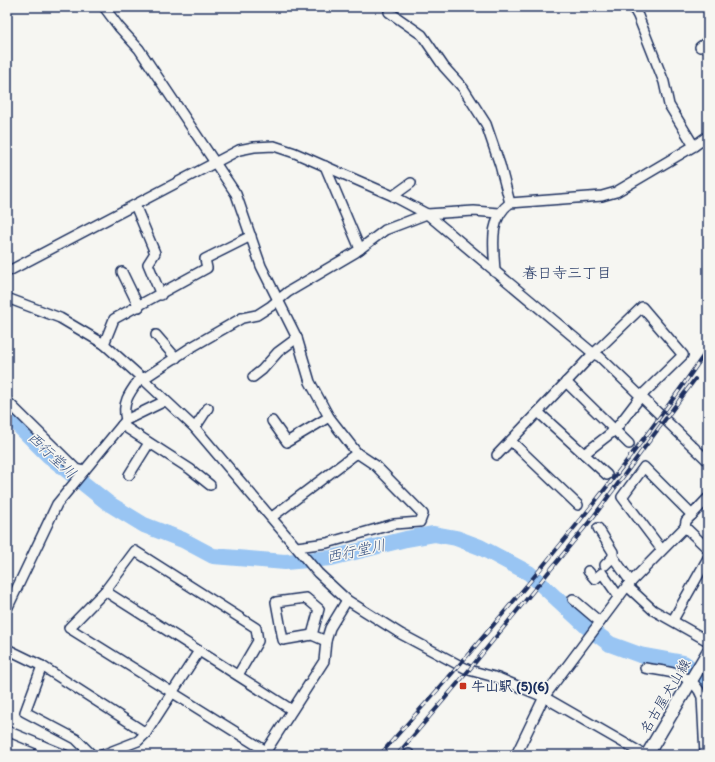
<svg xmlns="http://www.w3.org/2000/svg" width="715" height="762" font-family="Itim,'Klee One',sans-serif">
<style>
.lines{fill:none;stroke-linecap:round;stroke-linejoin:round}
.river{stroke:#99c5f3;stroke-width:16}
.minor-casing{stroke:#1b2f5e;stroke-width:12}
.secondary-casing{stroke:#1b2f5e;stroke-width:15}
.minor{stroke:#f6f6f2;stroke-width:9}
.secondary{stroke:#f6f6f2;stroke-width:12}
.rail-casing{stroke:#1b2f5e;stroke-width:4}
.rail{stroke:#f6f6f2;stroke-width:2.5;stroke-dasharray:8;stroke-linecap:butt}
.poi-dot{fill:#c8321e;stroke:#f6f6f2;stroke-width:1.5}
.labels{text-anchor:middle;stroke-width:3;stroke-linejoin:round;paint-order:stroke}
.poi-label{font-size:14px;font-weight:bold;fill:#1b2f5e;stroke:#f6f6f2;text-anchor:start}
.street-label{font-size:14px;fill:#1b2f5e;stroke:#f6f6f2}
.neighbourhood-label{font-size:15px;fill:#1b2f5e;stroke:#f6f6f2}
.water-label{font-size:15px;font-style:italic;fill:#3a5483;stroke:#f6f6f2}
</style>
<rect width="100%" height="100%" fill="#f6f6f2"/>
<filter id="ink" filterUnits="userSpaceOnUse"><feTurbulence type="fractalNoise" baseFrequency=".025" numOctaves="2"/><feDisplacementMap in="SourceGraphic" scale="8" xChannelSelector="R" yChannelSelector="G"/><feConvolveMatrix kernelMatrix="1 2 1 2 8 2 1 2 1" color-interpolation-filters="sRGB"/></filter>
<g filter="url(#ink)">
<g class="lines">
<path class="river" d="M 7,411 L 20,427 L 49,456 L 108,503 L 144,525 L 183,540 L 213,556 L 285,562 L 331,558 L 406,539 L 434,534 L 456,538 L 480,547 L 529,573 L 586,626 L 610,644 L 640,655 L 684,663 L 708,682"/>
<defs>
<g id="minor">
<path d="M 104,7 L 119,27 L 139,49 L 236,194 L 261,266 L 297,338 L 310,382 L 329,417 L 357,453 L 375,465 L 423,514 L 420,522 L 394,524 L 327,543 L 297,547"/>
<path d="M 633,7 L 638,16 L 664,82 L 669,105 L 694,146"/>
<path d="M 389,12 L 422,35 L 444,67 L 463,88 L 486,124 L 500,165 L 510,203"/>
<path d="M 700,47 L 708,41"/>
<path d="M 325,166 L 360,249"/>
<path d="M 393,196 L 411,183"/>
<path d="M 135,205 L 155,253 L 148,264 L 161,295"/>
<path d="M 7,272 L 239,150 L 254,147 L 274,146 L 295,153 L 393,196 L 427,214 L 594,354 L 600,357 L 708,461"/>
<path d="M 122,272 L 139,307"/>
<path d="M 495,272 C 494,248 488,219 510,203 L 602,196 L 616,192 L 694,146 L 708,136"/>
<path d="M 7,298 L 60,318 L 104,344 L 143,379 L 195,428 L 318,573 L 347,600 L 401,634 L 459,665 L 469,670 L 498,678 L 544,697 L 645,755"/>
<path d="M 156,335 L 176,358"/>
<path d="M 104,344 L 114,319 L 207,268 L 205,259 L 251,236"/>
<path d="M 253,377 L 262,370 L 278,352 L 297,338"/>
<path d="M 143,379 L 190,348 L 242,318 L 257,315 L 271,306 L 288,292 L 356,252 L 385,230 L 427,214 L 474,211 L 499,213"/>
<path d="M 566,382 L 629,444"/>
<path d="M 7,401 L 76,469 L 84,471"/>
<path d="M 538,412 L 607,475"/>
<path d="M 126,420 C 121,402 131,391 141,377"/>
<path d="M 272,421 L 287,442 L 329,417"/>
<path d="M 122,425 L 190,469 L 210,485"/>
<path d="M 195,428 L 208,408"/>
<path d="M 511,441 L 578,505"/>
<path d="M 497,455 L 589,358 L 642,307 L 683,355 L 641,396 L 615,430 L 584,454"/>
<path d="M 129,475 L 149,443"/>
<path d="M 272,517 L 357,453"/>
<path d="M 685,527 L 708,549"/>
<path d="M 598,528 L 613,552 L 613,557 L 631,582"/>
<path d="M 662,550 L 622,497 L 644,467 L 692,515"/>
<path d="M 605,565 L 613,557"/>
<path d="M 588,571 L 595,579 L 602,573 L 619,597"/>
<path d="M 627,586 L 653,610 L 708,641"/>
<path d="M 105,591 L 292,710"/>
<path d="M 573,599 L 600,622"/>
<path d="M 7,609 L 57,504 L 126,420 L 165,401"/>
<path d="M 673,620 L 708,558"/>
<path d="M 312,635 L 283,640 L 276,602 L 306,598 L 319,609 L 312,635 L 326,641"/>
<path d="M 7,649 L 42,666 L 146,733"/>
<path d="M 42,666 L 25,712 L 76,739 L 92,755"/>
<path d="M 645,668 C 667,672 693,672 702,697 L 705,755"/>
<path d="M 238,675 L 258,641 L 256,628 L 135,551 L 105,591 L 69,628 L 266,751 L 324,661 L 326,641 L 330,628 L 347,600"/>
<path d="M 7,731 L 43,746 L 38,755"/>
<path d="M 43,746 L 65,755"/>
<path d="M 409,754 L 410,755"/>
<path d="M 102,755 L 138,741 L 146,733 L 199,651"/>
<path d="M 516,755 L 544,697 L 627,586 L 685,527 L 686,521 L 708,498"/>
</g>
<path id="secondary" d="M 647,755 L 708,652"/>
</defs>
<use href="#minor" class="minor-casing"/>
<use href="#secondary" class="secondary-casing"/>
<use href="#minor" class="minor"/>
<use href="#secondary" class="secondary"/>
<defs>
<g id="rail">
<path d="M 380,755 C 406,724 434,695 460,664 C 547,563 633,459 708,349"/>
<path d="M 397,755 L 469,670 L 594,516 L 695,379"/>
</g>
</defs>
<use href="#rail" class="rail-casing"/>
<use href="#rail" class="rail"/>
</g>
</g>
<rect class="poi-dot" x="459" y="682" width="8" height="8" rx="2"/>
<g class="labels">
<g class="poi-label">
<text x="471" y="691">牛山駅 (5)(6)</text>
</g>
<g class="street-label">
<text transform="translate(665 696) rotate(-59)" y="5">名古屋犬山線</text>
</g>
<g class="neighbourhood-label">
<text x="567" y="278">春日寺三丁目</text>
</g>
<g class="water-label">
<text transform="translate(52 455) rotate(43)" y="5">西行堂川</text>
<text transform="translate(356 551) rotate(-12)" y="5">西行堂川</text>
</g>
</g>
<rect width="715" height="762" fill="none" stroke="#f6f6f2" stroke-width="24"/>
<rect x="12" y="12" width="691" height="738" fill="none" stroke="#1b2f5e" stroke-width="1.5" filter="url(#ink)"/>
</svg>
